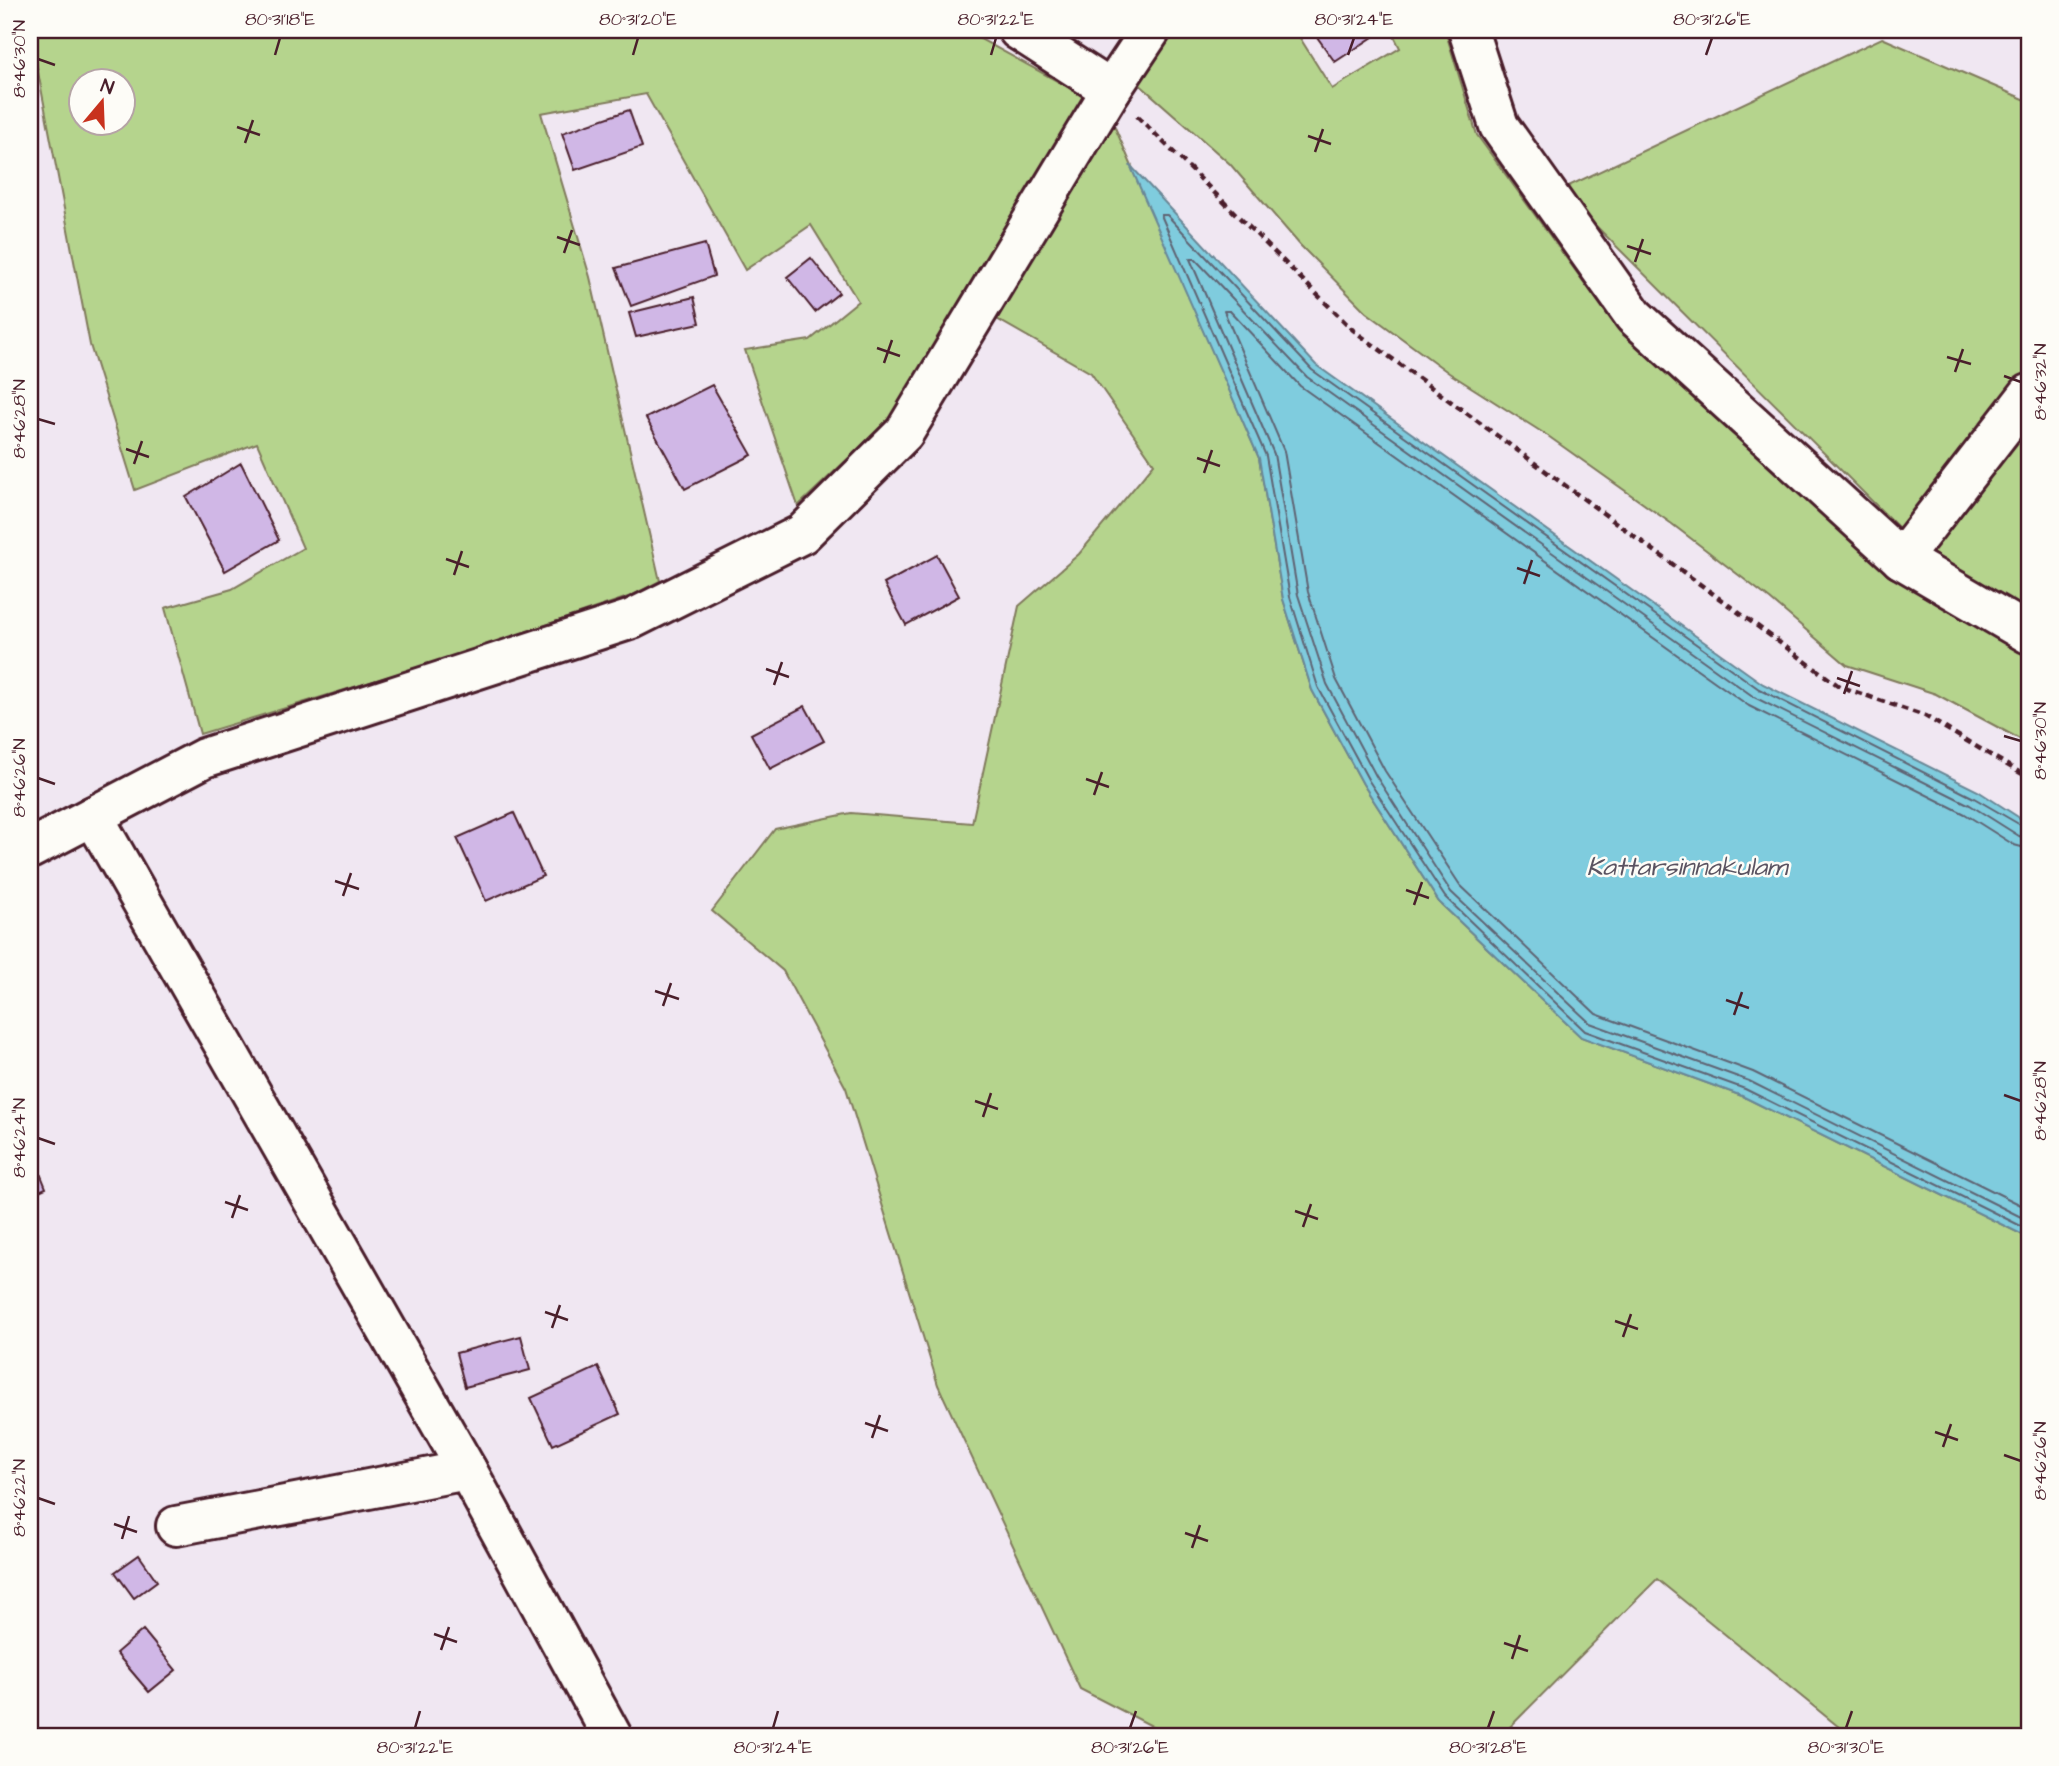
<svg xmlns="http://www.w3.org/2000/svg" width="2059" height="1766" font-family="'Architects Daughter',sans-serif">
<style>
.green{fill:#b5d48d;stroke:#807a5c;stroke-width:2;fill-rule:evenodd}
.water{fill:#7fccde;stroke:#6a8796;stroke-width:2}
.lines{fill:none;stroke-linecap:round;stroke-linejoin:round}
.shore{stroke:#5f6473;stroke-width:2}
.building{fill:#d0b7e6;stroke:#4a1f2b;stroke-width:2}
.minor-casing{stroke:#4a1f2b;stroke-width:44}
.path{stroke:#4a1f2b;stroke-width:4.5;stroke-dasharray:7 5;stroke-linecap:butt}
.minor{stroke:#fdfcf7;stroke-width:38}
.ticks{fill:none;stroke:#4a1f2b;stroke-width:2.5}
.labels{text-anchor:middle;stroke-width:5;stroke-linejoin:round;paint-order:stroke}
.water-label{font-size:26px;font-style:italic;fill:#5a5361;stroke:#fdfcf7}
.neatline{fill:none;stroke:#4a1f2b;stroke-width:2.5}
.ticks-label{font-size:18px;text-anchor:middle;fill:#4a1f2b}
</style>
<rect width="100%" height="100%" fill="#f0e7f2"/>
<filter id="ink" filterUnits="userSpaceOnUse"><feTurbulence type="fractalNoise" baseFrequency=".0143" numOctaves="2"/><feDisplacementMap in="SourceGraphic" scale="14" xChannelSelector="R" yChannelSelector="G"/><feConvolveMatrix kernelMatrix="1 2 1 2 8 2 1 2 1" color-interpolation-filters="sRGB"/></filter>
<g filter="url(#ink)">
<g class="green">
<path d="M 30,30 L 964,30 L 1090,99 L 973,278 L 891,418 L 798,506 L 745,350 L 810,340 L 858,301 L 811,225 L 745,270 L 646,94 L 541,113 L 590,277 L 660,581 L 631,596 L 456,656 L 200,734 L 165,608 L 232,589 L 303,548 L 257,443 L 135,490 L 90,345 ZM 80,80 L 122,80 L 122,122 L 80,122 Z"/>
<path d="M 1173,30 L 1295,30 L 1332,89 L 1400,48 L 1391,30 L 1445,30 L 1477,135 L 1620,332 L 1893,567 L 2029,647 L 2029,744 L 1936,694 L 1847,665 L 1770,599 L 1672,524 L 1548,436 L 1449,373 L 1366,312 L 1300,245 L 1230,164 L 1138,83 Z"/>
<path d="M 1882,38 L 2026,100 L 2029,77 L 2029,374 L 1906,535 L 1560,190 Z"/>
<path d="M 1110,116 L 1259,458 L 1283,599 L 1312,690 L 1363,784 L 1439,902 L 1581,1037 L 1742,1096 L 2029,1238 L 2029,1736 L 1850,1736 L 1657,1579 L 1501,1736 L 1171,1736 L 1080,1689 L 938,1385 L 846,1088 L 783,971 L 712,911 L 775,829 L 851,813 L 972,823 L 1019,606 L 1079,554 L 1154,464 L 1091,373 L 997,319 Z"/>
<path d="M 2029,409 L 2029,619 L 1919,552 Z"/>
</g>
<path class="water" d="M 1130,165 L 1316,365 L 1763,684 L 1978,791 L 2029,824 L 2029,1238 L 1742,1096 L 1581,1037 L 1439,902 L 1363,784 L 1312,690 L 1283,599 L 1259,458 Z"/>
<g class="lines">
<g class="shore">
<path d="M 2029,830 L 1974,798 L 1759,689 L 1312,370 L 1167,215 L 1161,215 L 1266,456 L 1290,597 L 1318,687 L 1369,781 L 1445,897 L 1585,1031 L 1745,1089 L 2029,1230"/>
<path d="M 2029,839 L 2019,836 L 1970,805 L 1754,697 L 1307,377 L 1195,259 L 1190,259 L 1274,454 L 1298,595 L 1327,684 L 1376,776 L 1451,892 L 1590,1023 L 1749,1081 L 2029,1221"/>
<path d="M 2029,849 L 2014,845 L 1965,814 L 1749,706 L 1300,386 L 1230,311 L 1224,311 L 1284,451 L 1308,592 L 1336,679 L 1385,771 L 1460,885 L 1596,1014 L 1753,1072 L 2029,1209"/>
</g>
</g>
<g class="building">
<path d="M 1312,30 L 1381,30 L 1382,31 L 1335,62 Z"/>
<path d="M 629,110 L 642,147 L 575,170 L 562,133 Z"/>
<path d="M 705,244 L 714,276 L 631,306 L 616,268 Z"/>
<path d="M 811,258 L 839,293 L 815,312 L 787,277 Z"/>
<path d="M 694,297 L 700,323 L 636,337 L 629,313 Z"/>
<path d="M 712,385 L 752,455 L 685,489 L 646,418 Z"/>
<path d="M 241,463 L 279,540 L 225,571 L 186,497 Z"/>
<path d="M 937,555 L 959,596 L 906,625 L 884,584 Z"/>
<path d="M 805,706 L 824,741 L 770,769 L 751,734 Z"/>
<path d="M 514,813 L 543,876 L 486,901 L 457,838 Z"/>
<path d="M 30,1148 L 46,1188 L 30,1195 Z"/>
<path d="M 521,1336 L 530,1370 L 465,1387 L 456,1353 Z"/>
<path d="M 598,1367 L 620,1414 L 553,1445 L 531,1398 Z"/>
<path d="M 139,1555 L 157,1581 L 134,1598 L 115,1572 Z"/>
<path d="M 143,1630 L 176,1670 L 149,1692 L 116,1653 Z"/>
</g>
<g class="lines">
<defs>
<g id="minor">
<path d="M 1018,30 L 1111,90"/>
<path d="M 1468,30 L 1499,126 L 1634,316 L 1901,559 L 2029,634"/>
<path d="M 1901,559 L 2029,394"/>
<path d="M 93,816 L 467,1470 L 612,1736"/>
<path d="M 30,849 L 204,758 L 632,619 L 802,534 L 904,433 L 1111,90 L 1151,30"/>
<path d="M 176,1526 L 467,1470"/>
</g>
</defs>
<use href="#minor" class="minor-casing"/>
<path class="path" d="M 1137,116 L 1353,330 L 1839,686 L 1925,716 L 2029,778"/>
<use href="#minor" class="minor"/>
</g>
</g>
<path class="ticks" d="M 275,55 L 280,38M 633,55 L 638,38M 991,55 L 996,38M 1348,55 L 1354,38M 1706,55 L 1712,38M 38,59 L 55,65M 237,127 L 260,135M 1308,136 L 1331,144M 245,143 L 253,120M 1315,152 L 1323,129M 557,237 L 580,245M 1627,246 L 1651,254M 564,253 L 572,230M 1635,262 L 1643,239M 877,348 L 900,356M 1947,357 L 1971,364M 884,363 L 892,340M 1955,372 L 1963,349M 2004,376 L 2021,382M 38,419 L 55,424M 126,449 L 149,457M 1197,458 L 1220,466M 134,464 L 142,441M 1204,473 L 1212,450M 446,559 L 469,567M 1517,568 L 1540,576M 454,575 L 462,551M 1524,584 L 1532,560M 766,669 L 789,677M 1837,678 L 1860,686M 774,685 L 782,662M 1844,694 L 1852,671M 2004,736 L 2021,741M 38,778 L 55,784M 1086,779 L 1109,787M 1094,795 L 1102,772M 335,881 L 359,889M 1406,890 L 1429,898M 343,896 L 351,873M 1414,905 L 1422,882M 655,991 L 679,999M 1726,1000 L 1749,1008M 663,1006 L 671,983M 1734,1015 L 1742,992M 2004,1095 L 2021,1101M 975,1101 L 998,1109M 983,1117 L 991,1093M 38,1138 L 55,1144M 225,1202 L 248,1210M 1295,1211 L 1318,1219M 232,1218 L 240,1195M 1303,1227 L 1311,1204M 545,1312 L 568,1320M 1615,1321 L 1638,1329M 552,1328 L 560,1305M 1623,1337 L 1631,1314M 865,1423 L 888,1431M 1935,1432 L 1958,1440M 872,1438 L 880,1415M 1943,1447 L 1951,1424M 2004,1455 L 2021,1461M 38,1498 L 55,1504M 114,1524 L 137,1532M 1185,1533 L 1208,1541M 122,1539 L 129,1516M 1192,1548 L 1200,1525M 434,1634 L 457,1642M 1504,1643 L 1528,1651M 441,1650 L 449,1627M 1512,1659 L 1520,1635M 415,1728 L 420,1711M 773,1728 L 778,1711M 1130,1728 L 1136,1711M 1488,1728 L 1494,1711M 1846,1728 L 1852,1711"/>
<g class="labels">
<g class="water-label">
<text x="1687" y="875">Kattarsinnakulam</text>
</g>
</g>
<rect width="2059" height="1766" fill="none" stroke="#fdfcf7" stroke-width="77"/>
<g transform="translate(102 102) rotate(19)"><circle r="33" fill="#fdfcf7" stroke="#b5a4a5" stroke-width="2"/>
<path d="M0-5L12 26L0 18L-12 26Z" fill="#c8321e"/>
<text y="-10" font-size="19" font-weight="bold" text-anchor="middle" fill="#4a1f2b">N</text>
</g>
<rect x="38" y="38" width="1983" height="1690" class="neatline"/>
<g class="ticks-label">
<text x="280" y="25">80°31'18"E</text>
<text x="638" y="25">80°31'20"E</text>
<text x="996" y="25">80°31'22"E</text>
<text x="1354" y="25">80°31'24"E</text>
<text x="1712" y="25">80°31'26"E</text>
<text transform="translate(19 59) rotate(-90)" y="6">8°46'30"N</text>
<text transform="translate(2040 382) rotate(-90)" y="6">8°46'32"N</text>
<text transform="translate(19 419) rotate(-90)" y="6">8°46'28"N</text>
<text transform="translate(2040 741) rotate(-90)" y="6">8°46'30"N</text>
<text transform="translate(19 778) rotate(-90)" y="6">8°46'26"N</text>
<text transform="translate(2040 1101) rotate(-90)" y="6">8°46'28"N</text>
<text transform="translate(19 1138) rotate(-90)" y="6">8°46'24"N</text>
<text transform="translate(2040 1461) rotate(-90)" y="6">8°46'26"N</text>
<text transform="translate(19 1498) rotate(-90)" y="6">8°46'22"N</text>
<text x="415" y="1753">80°31'22"E</text>
<text x="773" y="1753">80°31'24"E</text>
<text x="1130" y="1753">80°31'26"E</text>
<text x="1488" y="1753">80°31'28"E</text>
<text x="1846" y="1753">80°31'30"E</text>
</g>
</svg>
